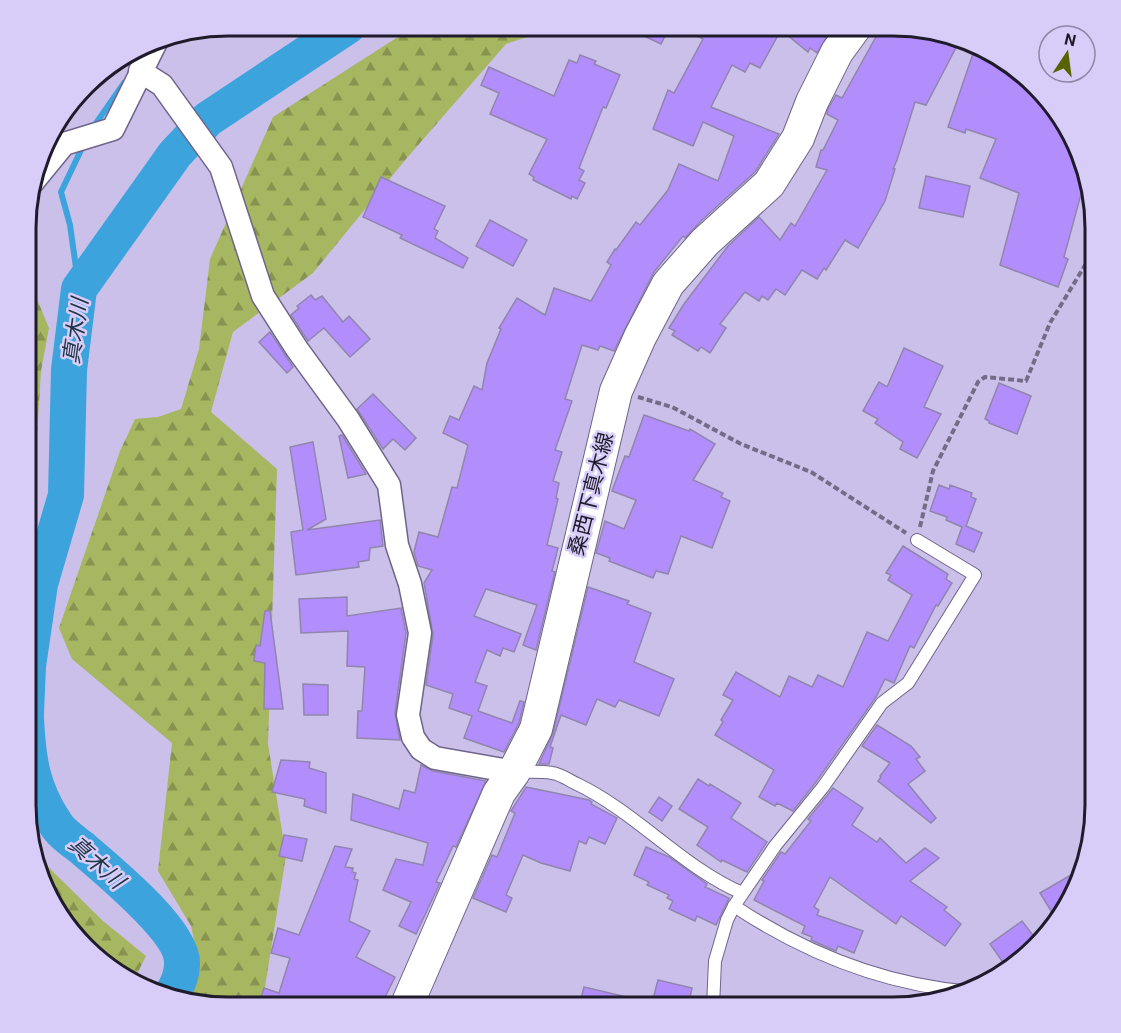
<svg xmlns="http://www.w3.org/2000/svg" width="1121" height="1033" font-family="Roboto,'Noto Sans JP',sans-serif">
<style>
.forest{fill:url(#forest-firs)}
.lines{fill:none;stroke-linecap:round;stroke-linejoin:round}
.stream{stroke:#3ca3dd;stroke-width:6}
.river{stroke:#3ca3dd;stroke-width:36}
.building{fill:#b28efc;stroke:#9085ad;stroke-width:1.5}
.lane-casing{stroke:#6f648a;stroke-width:14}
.street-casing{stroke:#6f648a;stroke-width:25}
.secondary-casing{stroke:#6f648a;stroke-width:34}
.path{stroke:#736c88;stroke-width:4;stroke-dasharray:6 3;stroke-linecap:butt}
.lane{stroke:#fff;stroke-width:12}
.street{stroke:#fff;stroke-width:22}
.secondary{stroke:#fff;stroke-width:32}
.labels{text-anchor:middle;stroke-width:5;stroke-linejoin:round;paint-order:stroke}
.street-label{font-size:21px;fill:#1f1b2a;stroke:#d8cdf8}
.water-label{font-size:22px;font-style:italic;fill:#203644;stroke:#d8cdf8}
.rim{fill:none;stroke:#1f1b2a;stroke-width:3}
</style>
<defs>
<pattern id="forest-firs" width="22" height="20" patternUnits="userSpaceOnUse" patternTransform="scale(1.5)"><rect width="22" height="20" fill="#a7b660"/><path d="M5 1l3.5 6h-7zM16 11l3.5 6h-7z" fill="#87934f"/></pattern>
</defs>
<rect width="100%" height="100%" fill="#cbc0ea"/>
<g class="forest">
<path d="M 415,26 L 562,26 L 506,44 L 406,159 L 313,273 L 233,332 L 211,412 L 277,469 L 268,744 L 286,856 L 264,993 L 257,1007 L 228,1007 L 188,998 L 199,964 L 191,926 L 158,871 L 172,743 L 72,659 L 59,628 L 120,451 L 135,419 L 158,417 L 181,409 L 199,349 L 210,259 L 273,117 Z"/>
<path d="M 29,280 L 49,328 L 41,371 L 34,486 L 28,506 Z"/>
<path d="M 34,853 L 103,921 L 146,956 L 133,982 L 76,938 L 41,882 Z"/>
</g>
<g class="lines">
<g class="stream">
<path d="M 133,63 L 140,50"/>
<path d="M 92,129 L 124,83"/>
<path d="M 79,289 L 70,225 L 61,192 L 83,146"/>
</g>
<g class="river">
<path d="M 26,713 L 28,666 L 40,584 L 66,495 L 69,370 L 79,289 L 175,154 L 208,119 L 348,26"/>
<path d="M 26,719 C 28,760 32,788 55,823 C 61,833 73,841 82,848 C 106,869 184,932 182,964 C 182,974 177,986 172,994"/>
</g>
</g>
<g class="building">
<path d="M 623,26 L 670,26 L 661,44 Z"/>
<path d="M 677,26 L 823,26 L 831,30 L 817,53 L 810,48 L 808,52 L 781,30 L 760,68 L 750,63 L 745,72 L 732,65 L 711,107 L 779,134 L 755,172 L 702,220 L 685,238 L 683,236 L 654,272 L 614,351 L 600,346 L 598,350 L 582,345 L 565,399 L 572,401 L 555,450 L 562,452 L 553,481 L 559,483 L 556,498 L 558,499 L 547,545 L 558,548 L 552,571 L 555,572 L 536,650 L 523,645 L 537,605 L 486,589 L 474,616 L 521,634 L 514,652 L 503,648 L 500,656 L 487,650 L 475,682 L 487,686 L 478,711 L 512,723 L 520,701 L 524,702 L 519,723 L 504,752 L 464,738 L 472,716 L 449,708 L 453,694 L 426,685 L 433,635 L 424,583 L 432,570 L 418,566 L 414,552 L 419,532 L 438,537 L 452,487 L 457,488 L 468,445 L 443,433 L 450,416 L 459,420 L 474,386 L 482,390 L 487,363 L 501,329 L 499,328 L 517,298 L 545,315 L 554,288 L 591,301 L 611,265 L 607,262 L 615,249 L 616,250 L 636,222 L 640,225 L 668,190 L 679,164 L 718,181 L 734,136 L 703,122 L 693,146 L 653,129 L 668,90 L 674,93 L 703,39 Z"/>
<path d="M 882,26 L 906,26 L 960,40 L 926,105 L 915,102 L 897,160 L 893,169 L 895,169 L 885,201 L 858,248 L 845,240 L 826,270 L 824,268 L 817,279 L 802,270 L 785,295 L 776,289 L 768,300 L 762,296 L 759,301 L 745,292 L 720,324 L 726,328 L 710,353 L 701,347 L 698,351 L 672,335 L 675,331 L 669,328 L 684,304 L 728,246 L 759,217 L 780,240 L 791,223 L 795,226 L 827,170 L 816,167 L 821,150 L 823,150 L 838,120 L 827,114 L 828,109 L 836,95 L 842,98 Z"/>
<path d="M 976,45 L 983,47 L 1045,95 L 1080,151 L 1091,196 L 1081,194 L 1064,257 L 1068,259 L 1058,287 L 1000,265 L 1019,193 L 980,178 L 996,139 L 966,129 L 965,133 L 948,127 Z"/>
<path d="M 580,55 L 596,61 L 594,64 L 620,75 L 606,108 L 603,107 L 579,168 L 584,171 L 579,180 L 585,183 L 577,199 L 572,196 L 571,199 L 533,180 L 534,177 L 529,174 L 547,139 L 490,114 L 499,93 L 481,85 L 489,67 L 554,96 L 569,60 L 577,63 Z"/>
<path d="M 926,176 L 970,186 L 963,217 L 919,208 Z"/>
<path d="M 381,177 L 445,206 L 434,229 L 438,231 L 435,238 L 468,258 L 463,268 L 400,238 L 402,235 L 363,217 Z"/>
<path d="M 490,220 L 527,240 L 513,266 L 476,246 Z"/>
<path d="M 311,295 L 315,300 L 322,296 L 343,322 L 349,316 L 370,339 L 350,357 L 324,328 L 308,341 L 291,315 L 299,308 L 297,306 Z"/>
<path d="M 270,332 L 293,367 L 287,373 L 259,342 Z"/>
<path d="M 904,348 L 943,366 L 924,407 L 941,414 L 917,458 L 900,449 L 903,442 L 875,423 L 878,419 L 863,411 L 879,382 L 887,387 Z"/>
<path d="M 999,383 L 1031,396 L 1017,434 L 989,423 L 989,421 L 985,419 Z"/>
<path d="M 373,394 L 416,438 L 405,450 L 393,439 L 383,449 L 357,409 Z"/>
<path d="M 644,415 L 689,431 L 690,429 L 715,444 L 693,480 L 723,493 L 721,497 L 730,501 L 712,548 L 681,536 L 668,574 L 656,571 L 653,578 L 609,561 L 610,558 L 596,553 L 605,521 L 624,529 L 636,500 L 612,491 L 625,456 L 629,457 Z"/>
<path d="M 342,435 L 366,474 L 348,478 L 339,436 Z"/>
<path d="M 313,442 L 326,519 L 307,530 L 380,520 L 383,546 L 370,548 L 369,560 L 358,562 L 359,567 L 296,575 L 291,532 L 303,530 L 290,447 Z"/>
<path d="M 939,485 L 949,489 L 950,485 L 972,493 L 971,497 L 976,499 L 966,526 L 982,533 L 974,552 L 956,544 L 962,527 L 946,520 L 947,517 L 930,511 Z"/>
<path d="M 903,546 L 948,574 L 946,579 L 952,583 L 938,606 L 936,605 L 914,648 L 910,646 L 894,683 L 885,679 L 876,697 L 816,782 L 793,811 L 777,803 L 775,806 L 759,797 L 774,770 L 715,735 L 723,722 L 721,720 L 733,700 L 723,695 L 736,672 L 780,697 L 789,676 L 812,687 L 818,675 L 843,687 L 867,632 L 888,641 L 912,595 L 888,580 L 891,575 L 886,573 Z"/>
<path d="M 588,587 L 629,601 L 627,604 L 651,613 L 634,662 L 674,679 L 659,716 L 619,700 L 615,707 L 597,699 L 586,725 L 561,715 L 550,747 L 553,748 L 549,764 L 539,764 L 553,733 Z"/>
<path d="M 347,597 L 347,616 L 401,608 L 406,633 L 395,713 L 400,740 L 357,738 L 358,711 L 362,711 L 365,667 L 347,666 L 348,631 L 301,633 L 299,599 Z"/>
<path d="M 265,611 L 270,611 L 283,709 L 264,709 L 265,663 L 254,661 L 256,645 L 260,646 Z"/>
<path d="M 303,684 L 328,685 L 328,715 L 304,715 Z"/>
<path d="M 877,725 L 911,746 L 920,757 L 916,759 L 925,771 L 908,784 L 936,818 L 931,823 L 878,781 L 881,777 L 880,776 L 890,763 L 862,746 Z"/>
<path d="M 281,760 L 310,762 L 309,768 L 326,773 L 326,813 L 304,806 L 305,799 L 272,792 Z"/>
<path d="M 421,765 L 433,771 L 486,781 L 456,847 L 453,846 L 436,882 L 440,883 L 416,934 L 399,926 L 411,902 L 383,890 L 396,859 L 423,865 L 428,843 L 351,820 L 353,794 L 399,809 L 404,790 L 415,793 Z"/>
<path d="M 698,779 L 709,786 L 710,784 L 741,803 L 731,818 L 767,842 L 747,872 L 722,860 L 721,862 L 697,845 L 708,827 L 679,809 Z"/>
<path d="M 526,787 L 589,800 L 592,802 L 591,804 L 617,818 L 605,844 L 589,837 L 586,844 L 579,841 L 570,871 L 541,863 L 523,855 L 506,895 L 512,898 L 506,912 L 473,898 L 492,855 L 497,857 L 515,813 L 511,811 Z"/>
<path d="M 833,788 L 863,808 L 852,825 L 877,842 L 880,838 L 906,863 L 925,848 L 939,858 L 910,881 L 947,907 L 944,910 L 961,924 L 945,946 L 901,916 L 896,924 L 830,877 L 814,907 L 819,910 L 817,915 L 863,931 L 854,953 L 838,946 L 836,951 L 811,940 L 812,937 L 802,933 L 805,926 L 754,900 L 764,881 L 762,880 L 781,852 L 785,854 L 811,821 L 808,819 Z"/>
<path d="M 659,797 L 672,806 L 662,821 L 649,812 Z"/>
<path d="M 284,835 L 307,839 L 302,861 L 279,856 Z"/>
<path d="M 335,846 L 352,849 L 345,867 L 353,868 L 352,872 L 356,873 L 354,879 L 358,880 L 349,921 L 370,931 L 356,957 L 395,977 L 380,1007 L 258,1007 L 264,988 L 279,993 L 290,958 L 271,953 L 278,928 L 299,935 Z"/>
<path d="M 646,847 L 669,857 L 707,884 L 705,887 L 729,898 L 716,925 L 697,916 L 695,921 L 669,909 L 673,901 L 667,898 L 669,895 L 647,885 L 649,882 L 634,875 Z"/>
<path d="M 1081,869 L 1075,894 L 1056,919 L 1040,893 Z"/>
<path d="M 1022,921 L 1038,942 L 1026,957 L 1007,968 L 990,944 Z"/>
<path d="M 658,980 L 692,988 L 688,1007 L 672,1007 L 652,1003 Z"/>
<path d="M 584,987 L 644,1001 L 644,1007 L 579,1007 Z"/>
</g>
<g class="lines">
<defs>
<g id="lane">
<path d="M 515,772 C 527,772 541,771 552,773 C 561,774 570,781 577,784 C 637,813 682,867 742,893"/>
<path d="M 734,906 C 805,953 886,985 971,992"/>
<path d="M 713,1007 L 715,961 L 727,920 L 734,906 L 775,846 L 823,787 L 882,703 L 908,683 L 975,575 L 917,540"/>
</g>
<g id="street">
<path d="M 140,71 L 162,85 L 221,167 L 263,296 L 297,349 L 348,419 L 389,485 L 397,545 L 410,584 L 420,633 L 408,715 L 413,737 L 421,749 L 435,758 L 514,772"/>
<path d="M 32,183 L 64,144 L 113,129 L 157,40"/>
</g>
<path id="secondary" d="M 406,1007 L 499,793 L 514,772 L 536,729 L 616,391 L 640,337 L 668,284 L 705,242 L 769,184 L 798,138 L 812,102 L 837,52 L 856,26"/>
</defs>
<use href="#lane" class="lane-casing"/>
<use href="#street" class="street-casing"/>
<use href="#secondary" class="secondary-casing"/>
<g class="path">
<path d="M 638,397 L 672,407 L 741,444 L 811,472 L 906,533"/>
<path d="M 920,527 L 933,471 L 978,382 L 985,377 L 1026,381 L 1050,323 L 1087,262 L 1095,241"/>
</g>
<use href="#lane" class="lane"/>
<use href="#street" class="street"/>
<use href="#secondary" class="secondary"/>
</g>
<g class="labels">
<g class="street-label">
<text transform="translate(591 494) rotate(-76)" y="7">桑西下真木線</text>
</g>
<g class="water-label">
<text transform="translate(75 331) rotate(-82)" y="8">真木川</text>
<text transform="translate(97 862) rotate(42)" y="8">真木川</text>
</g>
</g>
<path d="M0 0H1121V1033H0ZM228 36H893A192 192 0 0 1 1085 228V805A192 192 0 0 1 893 997H228A192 192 0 0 1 36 805V228A192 192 0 0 1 228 36Z" fill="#d8cdf8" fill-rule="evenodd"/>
<path class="rim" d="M228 36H893A192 192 0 0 1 1085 228V805A192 192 0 0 1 893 997H228A192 192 0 0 1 36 805V228A192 192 0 0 1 228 36Z"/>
<g transform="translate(1067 54) rotate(13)"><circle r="28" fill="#d8cdf8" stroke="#8e86a6" stroke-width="1.5"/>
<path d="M0-4.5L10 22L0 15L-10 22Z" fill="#586304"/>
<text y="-9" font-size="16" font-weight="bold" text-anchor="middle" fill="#1f1b2a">N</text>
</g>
</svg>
